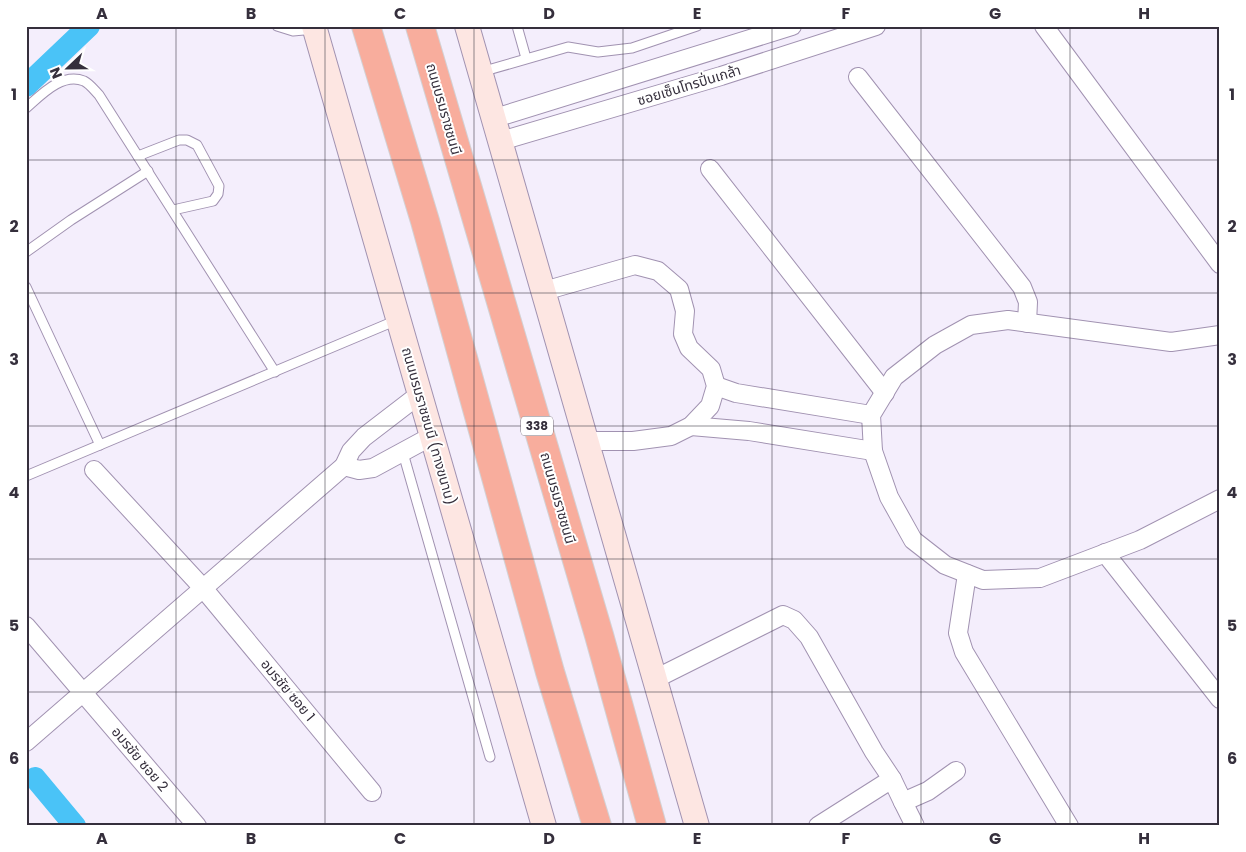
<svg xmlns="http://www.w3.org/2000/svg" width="1246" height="852" font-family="Poppins,'Noto Sans Thai',sans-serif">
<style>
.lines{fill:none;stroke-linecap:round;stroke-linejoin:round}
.canal{stroke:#4ac3f7;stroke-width:22}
.lane-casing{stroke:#a192b1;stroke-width:11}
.street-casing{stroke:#a192b1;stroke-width:20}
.secondary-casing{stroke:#a192b1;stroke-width:26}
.highway-casing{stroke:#d3d1d4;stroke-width:30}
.lane{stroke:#fff;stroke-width:9}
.street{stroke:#fff;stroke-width:18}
.secondary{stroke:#fde6e2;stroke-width:24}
.highway{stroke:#f8ad9d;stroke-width:28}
.grid{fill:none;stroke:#352f3c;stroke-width:1;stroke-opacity:0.55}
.labels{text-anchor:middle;stroke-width:4;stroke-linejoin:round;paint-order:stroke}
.shield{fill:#fff;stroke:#726d76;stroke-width:1}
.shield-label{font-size:12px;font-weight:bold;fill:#352f3c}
.street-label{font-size:14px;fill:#352f3c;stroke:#fff}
.neatline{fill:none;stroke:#352f3c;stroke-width:2}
.grid-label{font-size:16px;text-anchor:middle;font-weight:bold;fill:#352f3c}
</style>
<rect width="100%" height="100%" fill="#f4eefc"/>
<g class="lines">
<g class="canal">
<path d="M 26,86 L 89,26"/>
<path d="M 35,778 L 75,826"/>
</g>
<defs>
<g id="lane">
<path d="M 277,26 L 293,31 L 315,29"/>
<path d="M 517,26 L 526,58"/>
<path d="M 481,72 L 568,47 L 598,52 L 632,48 L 697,26"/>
<path d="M 26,108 C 41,95 62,72 84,81 C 90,84 95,91 99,95 L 275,372"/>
<path d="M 138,156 L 179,140 L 187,140 L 197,145 L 219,186 L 218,194 L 213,201 L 173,210"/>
<path d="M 26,252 L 71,220 L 148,171"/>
<path d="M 26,287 L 100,445"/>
<path d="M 403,453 L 490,757"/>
<path d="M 26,476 L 397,320"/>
</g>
<g id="street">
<path d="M 1044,26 L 1220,264"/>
<path d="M 858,77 L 1022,287 L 1028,302 L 1027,323"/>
<path d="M 495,118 L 792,26"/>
<path d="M 501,141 L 721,76 L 876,26"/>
<path d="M 710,169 L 885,393"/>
<path d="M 544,291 L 635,265 L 658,271 L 679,289 L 685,311 L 683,334 L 689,348 L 711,369 L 716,386 L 710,406 L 691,426 L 671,436 L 633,441 L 587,441"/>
<path d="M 1220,335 L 1171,342 L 1008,320 L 971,325 L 935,345 L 894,377 L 871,415 L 873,451 L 889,497 L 913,540 L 945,565 L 983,580 L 1040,578 L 1140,540 L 1220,499"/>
<path d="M 716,386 L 736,393 L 871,415"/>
<path d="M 691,426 L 749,431 L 873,451"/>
<path d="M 344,466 L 359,470 L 373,468 L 432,436"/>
<path d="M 94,470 L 203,588 L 372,792"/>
<path d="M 1105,553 L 1220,699"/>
<path d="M 967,574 L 958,633 L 964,652 L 1069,826"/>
<path d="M 26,626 L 197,826"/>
<path d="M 655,679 L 783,615 L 794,620 L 809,637 L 874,752 L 892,779 L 903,802 L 928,791 L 956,771"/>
<path d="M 26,742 L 344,466 L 351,451 L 364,437 L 420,394"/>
<path d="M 903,802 L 915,826"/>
<path d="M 818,826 L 892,779"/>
</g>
<g id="secondary">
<path d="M 314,26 L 544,826"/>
<path d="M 467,26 L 697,826"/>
</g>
<g id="highway">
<path d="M 366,26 L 425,221 L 550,672 L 597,826"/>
<path d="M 420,26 L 599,635 L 652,826"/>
</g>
</defs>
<use href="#lane" class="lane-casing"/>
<use href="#street" class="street-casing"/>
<use href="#secondary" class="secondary-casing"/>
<use href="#highway" class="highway-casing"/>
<use href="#lane" class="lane"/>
<use href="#street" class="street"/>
<use href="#secondary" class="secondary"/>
<use href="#highway" class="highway"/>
</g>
<path class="grid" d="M 176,26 L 176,826M 325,26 L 325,826M 474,26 L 474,826M 623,26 L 623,826M 772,26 L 772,826M 921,26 L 921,826M 1070,26 L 1070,826M 26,160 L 1220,160M 26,293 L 1220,293M 26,426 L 1220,426M 26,559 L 1220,559M 26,692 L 1220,692"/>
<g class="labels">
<rect class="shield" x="521" y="416.5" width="32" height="19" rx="4"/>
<g class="shield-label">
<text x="537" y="430">338</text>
</g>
<g class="street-label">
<text transform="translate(689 85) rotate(-17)" y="5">ซอยเซ็นโทรปิ่นเกล้า</text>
<text transform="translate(444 109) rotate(74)" y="5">ถนนบรมราชชนนี</text>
<text transform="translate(429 426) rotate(74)" y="5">ถนนบรมราชชนนี (ทางขนาน)</text>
<text transform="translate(558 498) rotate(74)" y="5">ถนนบรมราชชนนี</text>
<text transform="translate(288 690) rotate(50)" y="5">อมรชัย ซอย 1</text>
<text transform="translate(140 759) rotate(50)" y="5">อมรชัย ซอย 2</text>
</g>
</g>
<rect width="1246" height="852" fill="none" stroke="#ffffff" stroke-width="55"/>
<g transform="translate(68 68) rotate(248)" stroke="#ffffff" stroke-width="4" paint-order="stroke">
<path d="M0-4L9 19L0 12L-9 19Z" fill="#352f3c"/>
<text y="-8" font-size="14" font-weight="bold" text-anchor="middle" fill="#352f3c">N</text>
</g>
<rect x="28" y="28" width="1190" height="796" class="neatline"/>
<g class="grid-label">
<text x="102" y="19">A</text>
<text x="251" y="19">B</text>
<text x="400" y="19">C</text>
<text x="549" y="19">D</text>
<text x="697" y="19">E</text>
<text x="846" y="19">F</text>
<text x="995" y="19">G</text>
<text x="1144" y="19">H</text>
<text x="14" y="100">1</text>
<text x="1232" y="100">1</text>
<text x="14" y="232">2</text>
<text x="1232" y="232">2</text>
<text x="14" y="365">3</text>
<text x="1232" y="365">3</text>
<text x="14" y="498">4</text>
<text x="1232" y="498">4</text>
<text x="14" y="631">5</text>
<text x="1232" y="631">5</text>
<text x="14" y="764">6</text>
<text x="1232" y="764">6</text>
<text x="102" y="844">A</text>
<text x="251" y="844">B</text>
<text x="400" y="844">C</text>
<text x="549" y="844">D</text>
<text x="697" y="844">E</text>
<text x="846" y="844">F</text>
<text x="995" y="844">G</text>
<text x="1144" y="844">H</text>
</g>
</svg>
